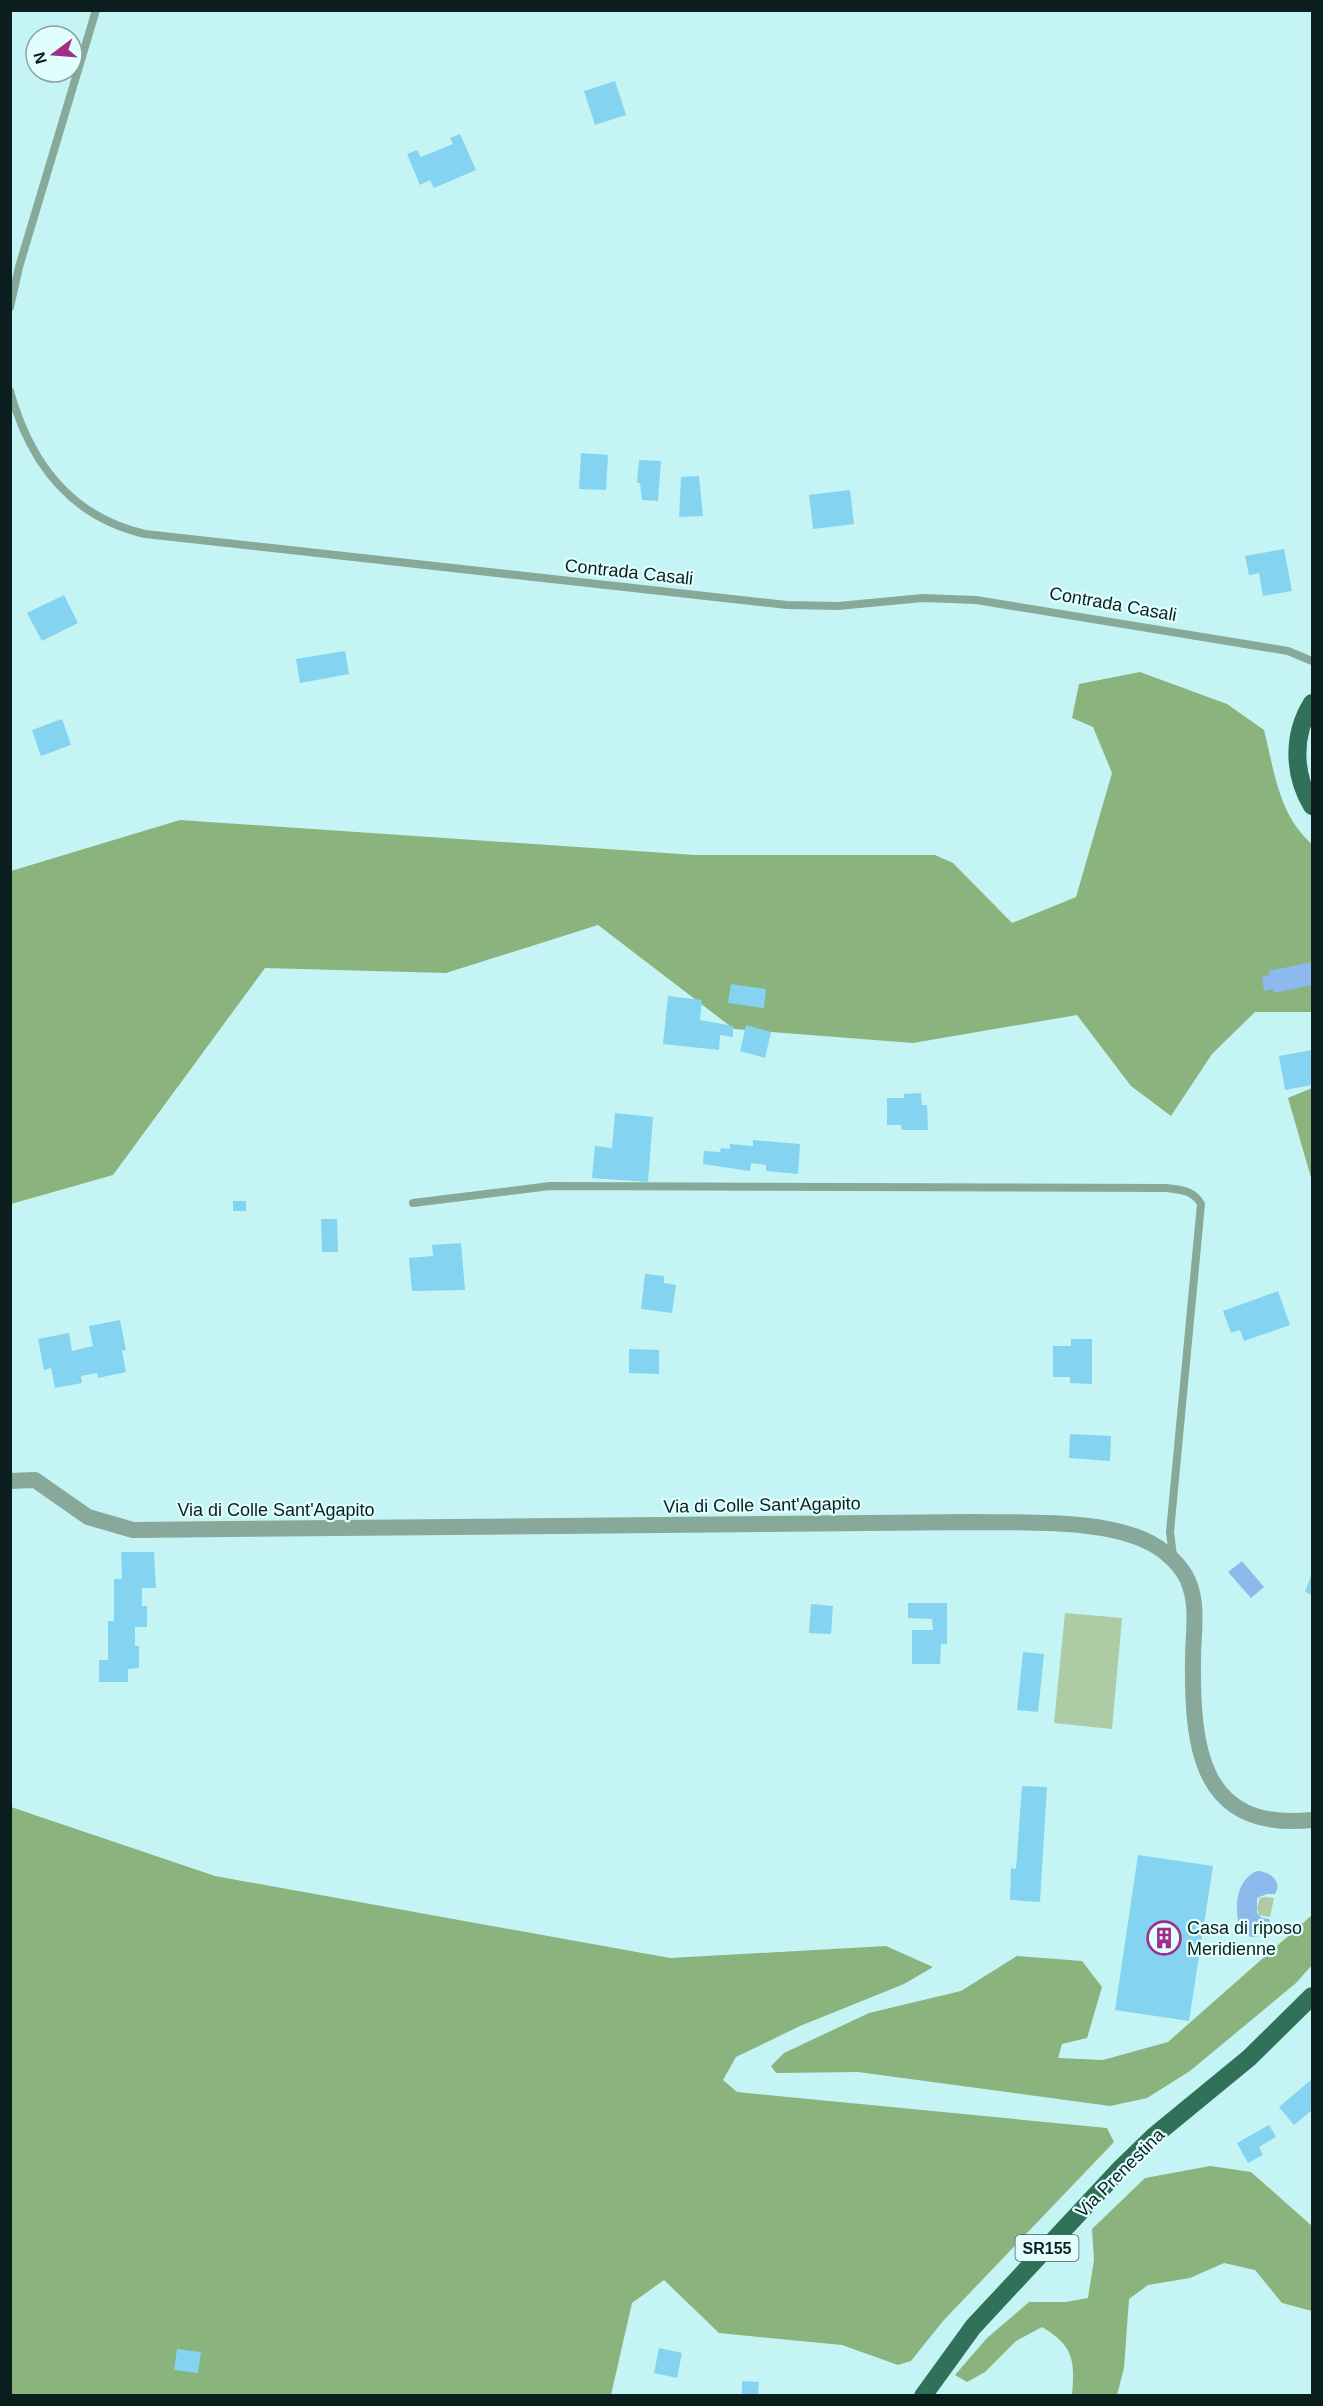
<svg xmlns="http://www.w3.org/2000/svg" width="1323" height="2406" font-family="Arial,sans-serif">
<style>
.green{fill:#adcba4}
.forest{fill:#8ab37d}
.water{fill:#8cbaed}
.building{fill:#84d3f1}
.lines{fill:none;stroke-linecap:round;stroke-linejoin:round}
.lane{stroke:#88a89a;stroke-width:8}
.street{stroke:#88a89a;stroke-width:16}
.primary{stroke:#317059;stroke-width:18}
.labels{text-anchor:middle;stroke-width:4.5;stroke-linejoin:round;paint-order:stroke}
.shield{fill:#e1fefd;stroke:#4b6161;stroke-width:1.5}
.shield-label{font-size:16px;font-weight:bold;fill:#0b1e1e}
.street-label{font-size:18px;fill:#0b1e1e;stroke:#e1fefd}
.poi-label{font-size:18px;fill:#0b1e1e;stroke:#e1fefd;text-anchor:start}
</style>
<rect width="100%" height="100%" fill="#c4f5f4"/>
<g class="green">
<path d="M 1065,1613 L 1122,1618 L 1112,1729 L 1054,1723 Z"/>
<path d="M 1265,1897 L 1274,1898 L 1270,1917 L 1259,1915 L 1257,1908 L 1260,1898 Z"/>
</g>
<g class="forest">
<path d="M 1140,672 L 1227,704 L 1264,730 C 1274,770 1279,816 1312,844 L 1312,1012 L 1255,1012 L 1212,1054 L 1171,1116 L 1131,1086 L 1077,1015 L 913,1043 L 734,1029 L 598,925 L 446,973 L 265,968 L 113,1175 L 11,1204 L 11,871 L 180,820 L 695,855 L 935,855 L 953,863 L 1012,923 L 1076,897 L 1112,773 L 1093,727 L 1072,718 L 1079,684 Z"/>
<path d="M 1312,1088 L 1312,1181 L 1288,1098 Z"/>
<path d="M 11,1807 L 215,1876 L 670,1958 L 886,1946 L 933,1967 L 904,1984 L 800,2026 L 736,2057 L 723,2080 L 737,2092 L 1107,2128 L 1114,2142 L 943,2321 L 911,2361 L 898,2365 L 842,2345 L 719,2333 L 664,2280 L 632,2303 L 611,2395 L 11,2396 Z"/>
<path d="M 1312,1915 L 1312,1965 L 1296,1983 L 1190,2071 L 1147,2098 L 1110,2106 L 858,2072 L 776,2073 L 771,2066 L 784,2053 L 869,2013 L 961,1991 L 1017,1956 L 1082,1961 L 1102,1987 L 1087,2038 L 1062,2044 L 1058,2058 L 1103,2060 L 1168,2042 Z"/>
<path d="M 1210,2166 L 1251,2172 L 1312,2226 L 1312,2311 L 1282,2303 L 1255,2270 L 1224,2263 L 1190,2278 L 1148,2285 L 1129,2299 L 1124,2368 L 1117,2395 L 1072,2395 C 1075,2361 1074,2346 1042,2327 L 1016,2341 L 985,2372 L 967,2382 L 955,2375 L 987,2338 L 1029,2302 L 1066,2302 L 1088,2298 L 1094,2260 L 1092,2229 L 1145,2178 Z"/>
</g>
<g class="water">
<path d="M 1312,962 L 1312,985 L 1274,993 L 1273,989 L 1264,991 L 1262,977 L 1270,975 L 1269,971 Z"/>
<path d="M 1242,1561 L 1264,1587 L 1251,1598 L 1228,1572 Z"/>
<path d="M 1257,1871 C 1269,1871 1283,1881 1275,1894 L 1267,1894 L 1257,1898 L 1257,1913 L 1262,1918 L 1269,1919 L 1271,1924 L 1261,1936 L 1251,1937 L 1241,1931 C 1234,1912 1234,1881 1257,1871 Z"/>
</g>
<g class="building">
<path d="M 615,81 L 626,115 L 595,125 L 584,91 Z"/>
<path d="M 460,134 L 476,170 L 434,188 L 430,180 L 420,185 L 407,154 L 417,150 L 421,157 L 453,144 L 450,138 Z"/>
<path d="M 581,453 L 608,455 L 606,490 L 579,489 Z"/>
<path d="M 639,460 L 661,461 L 658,501 L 642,500 L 640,483 L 637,483 Z"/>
<path d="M 699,476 L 703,516 L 679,517 L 681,477 Z"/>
<path d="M 850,490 L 854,524 L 813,529 L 809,495 Z"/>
<path d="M 1284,549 L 1292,591 L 1263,596 L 1259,573 L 1249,575 L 1245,556 Z"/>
<path d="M 64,595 L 78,623 L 42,641 L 27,613 Z"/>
<path d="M 345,651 L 349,674 L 300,683 L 296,659 Z"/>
<path d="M 62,719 L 71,745 L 41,756 L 32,730 Z"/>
<path d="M 731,984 L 766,989 L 764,1008 L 728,1003 Z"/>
<path d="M 668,996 L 702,1000 L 700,1020 L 733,1026 L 733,1037 L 720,1035 L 719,1050 L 663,1044 Z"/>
<path d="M 746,1025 L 771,1032 L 765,1058 L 740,1051 Z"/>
<path d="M 1312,1050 L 1312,1085 L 1285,1090 L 1279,1056 Z"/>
<path d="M 921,1093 L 922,1105 L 927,1105 L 928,1130 L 902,1130 L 901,1125 L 887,1125 L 887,1098 L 904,1098 L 904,1094 Z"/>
<path d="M 615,1113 L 653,1117 L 648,1182 L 592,1178 L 595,1146 L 612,1148 Z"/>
<path d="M 753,1140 L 800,1144 L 798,1174 L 766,1171 L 766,1165 L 751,1163 L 750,1171 L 703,1164 L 704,1151 L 720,1152 L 721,1148 L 730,1149 L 730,1144 L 753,1146 Z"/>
<rect x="233" y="1201" width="13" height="10"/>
<path d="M 321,1219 L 337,1219 L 338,1252 L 322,1252 Z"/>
<path d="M 461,1243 L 465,1290 L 412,1291 L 409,1258 L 433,1256 L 432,1245 Z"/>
<path d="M 645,1274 L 664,1276 L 664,1283 L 676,1285 L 672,1313 L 641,1309 Z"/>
<path d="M 1278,1291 L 1290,1325 L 1244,1341 L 1240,1330 L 1231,1333 L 1223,1311 Z"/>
<path d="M 120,1320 L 126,1350 L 122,1351 L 126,1372 L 98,1378 L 97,1373 L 81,1376 L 82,1383 L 55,1388 L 51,1368 L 44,1370 L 38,1339 L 69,1333 L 72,1351 L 93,1346 L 89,1326 Z"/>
<path d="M 1071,1339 L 1092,1339 L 1092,1384 L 1070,1383 L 1070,1377 L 1053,1377 L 1053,1346 L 1071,1346 Z"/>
<path d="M 629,1349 L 659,1350 L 659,1374 L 629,1373 Z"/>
<path d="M 1070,1434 L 1111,1436 L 1110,1461 L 1069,1458 Z"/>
<path d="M 121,1552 L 154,1552 L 156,1588 L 142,1588 L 142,1606 L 147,1606 L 147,1627 L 135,1627 L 135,1646 L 139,1646 L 139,1668 L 128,1669 L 128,1682 L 99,1682 L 99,1660 L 108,1660 L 108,1621 L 114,1621 L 114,1579 L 122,1579 Z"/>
<path d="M 1312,1573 L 1312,1595 L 1305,1592 Z"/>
<path d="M 908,1603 L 947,1603 L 947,1644 L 941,1644 L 940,1664 L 912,1664 L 912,1630 L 933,1630 L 932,1619 L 908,1618 Z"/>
<path d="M 811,1604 L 833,1606 L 831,1634 L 809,1633 Z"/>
<path d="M 1023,1652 L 1044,1654 L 1038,1712 L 1017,1710 Z"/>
<path d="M 1022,1786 L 1047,1787 L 1040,1902 L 1010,1900 L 1011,1868 L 1016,1869 Z"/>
<path d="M 1138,1855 L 1213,1866 L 1189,2021 L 1115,2010 Z"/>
<path d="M 1312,2079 L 1312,2110 L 1294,2125 L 1279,2107 Z"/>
<path d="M 1269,2125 L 1276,2137 L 1259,2147 L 1263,2155 L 1248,2163 L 1237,2143 Z"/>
<path d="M 659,2348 L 682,2353 L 677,2378 L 654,2373 Z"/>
<path d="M 177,2349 L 201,2352 L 198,2373 L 174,2370 Z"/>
<path d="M 742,2381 L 759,2382 L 758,2396 L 742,2396 Z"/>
</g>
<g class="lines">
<g class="lane">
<path d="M 10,307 L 19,267 L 96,10"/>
<path d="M 10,391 C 30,463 71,517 145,534 L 787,605 L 838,606 L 923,598 L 976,600 L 1288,651 L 1312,661"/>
<path d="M 413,1203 L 550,1186 L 1166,1188 C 1181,1190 1193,1190 1201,1204 L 1170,1532 L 1173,1556"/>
</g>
<path class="street" d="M 10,1481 L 35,1480 L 88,1517 L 133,1530 L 972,1522 C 1025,1523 1115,1518 1159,1548 C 1173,1558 1185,1570 1190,1586 C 1198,1609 1193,1635 1193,1658 C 1192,1746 1199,1832 1312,1820"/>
<g class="primary">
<path d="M 1312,703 C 1292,735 1293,774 1312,806"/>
<path d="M 923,2396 L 973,2327 L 1121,2168 L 1154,2136 L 1249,2058 L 1312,1996"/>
</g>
</g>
<defs>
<symbol id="building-ring" viewBox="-11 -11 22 22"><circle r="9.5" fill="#e1fefd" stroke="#9f2d8a" stroke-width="1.5"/><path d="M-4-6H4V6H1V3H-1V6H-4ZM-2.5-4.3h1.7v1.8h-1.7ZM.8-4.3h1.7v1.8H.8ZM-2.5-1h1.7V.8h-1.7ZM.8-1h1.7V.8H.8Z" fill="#9f2d8a"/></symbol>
</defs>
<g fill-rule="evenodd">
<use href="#building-ring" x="1145" y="1919" width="38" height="38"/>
</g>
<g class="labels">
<rect class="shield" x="1015.5" y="2235" width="63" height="26" rx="4.5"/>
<g class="shield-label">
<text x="1047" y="2254">SR155</text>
</g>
<g class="street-label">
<text transform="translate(629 572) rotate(6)" y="6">Contrada Casali</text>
<text transform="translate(1113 604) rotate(10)" y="6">Contrada Casali</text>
<text transform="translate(762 1505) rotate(-1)" y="6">Via di Colle Sant'Agapito</text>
<text x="276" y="1516">Via di Colle Sant'Agapito</text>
<text transform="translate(1120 2173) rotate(-45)" y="6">Via Prenestina</text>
</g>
<g class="poi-label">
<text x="1187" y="1934">Casa di riposo<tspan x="1187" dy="21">Meridienne</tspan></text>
</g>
</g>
<rect width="1323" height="2406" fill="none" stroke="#0b1e1e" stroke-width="24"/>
<g transform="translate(54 54) rotate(254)"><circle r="28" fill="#e1fefd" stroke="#8ba4a4" stroke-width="1.5"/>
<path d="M0-4.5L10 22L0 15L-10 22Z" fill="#9f2d8a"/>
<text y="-9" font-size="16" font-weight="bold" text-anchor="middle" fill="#0b1e1e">N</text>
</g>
</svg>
